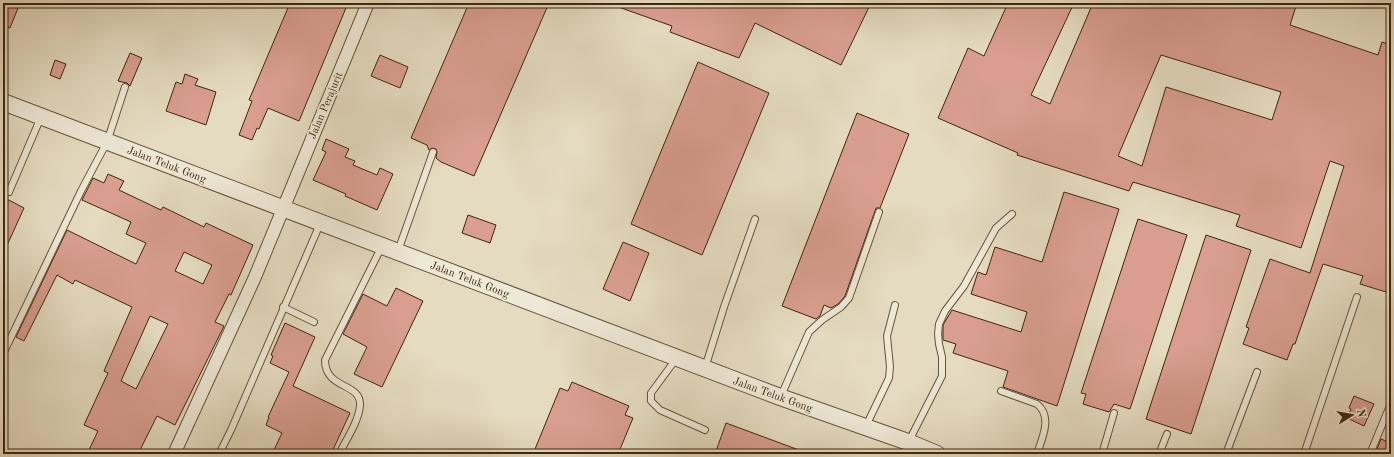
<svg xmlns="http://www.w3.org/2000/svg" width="1394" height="457" font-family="'Old Standard TT',serif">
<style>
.building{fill:#d99e90;stroke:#3f270c;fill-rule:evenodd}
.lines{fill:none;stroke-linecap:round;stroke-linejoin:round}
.service-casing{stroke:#685439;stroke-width:8}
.minor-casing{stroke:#685439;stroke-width:14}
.tertiary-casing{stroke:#685439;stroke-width:18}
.service{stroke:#eee8d7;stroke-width:6}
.minor{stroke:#eee8d7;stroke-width:12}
.tertiary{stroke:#eee8d7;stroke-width:16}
.labels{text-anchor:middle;stroke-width:3.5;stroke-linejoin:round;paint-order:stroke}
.street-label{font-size:11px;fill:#3f270c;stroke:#eee8d7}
</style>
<rect width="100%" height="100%" fill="#e5dbc1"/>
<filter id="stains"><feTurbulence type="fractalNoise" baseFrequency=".005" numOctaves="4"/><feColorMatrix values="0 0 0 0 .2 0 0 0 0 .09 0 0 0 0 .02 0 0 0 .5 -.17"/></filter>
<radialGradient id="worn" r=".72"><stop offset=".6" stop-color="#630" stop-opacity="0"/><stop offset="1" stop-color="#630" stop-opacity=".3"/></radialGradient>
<g class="building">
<path d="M 3,3 L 20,3 L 10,28 L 3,26 Z"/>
<path d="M 290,3 L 348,3 L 299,121 L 268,108 L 259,129 L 257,128 L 252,140 L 239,135 L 252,101 L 249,100 Z"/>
<path d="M 469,3 L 549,3 L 474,176 L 441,162 L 436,158 L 437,152 L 436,149 L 432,148 L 429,150 L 427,145 L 411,138 Z"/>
<path d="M 610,3 L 871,3 L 841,65 L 755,23 L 739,58 L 670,32 L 672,26 L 610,4 Z"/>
<path d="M 1008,3 L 1074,3 L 1031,95 L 1050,104 L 1093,3 L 1297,3 L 1290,25 L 1378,55 L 1382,42 L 1391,45 L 1391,285 L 1388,284 L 1386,292 L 1360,284 L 1363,276 L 1323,264 L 1295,344 L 1293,344 L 1287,360 L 1243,344 L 1249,328 L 1246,327 L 1270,259 L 1310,273 L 1344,166 L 1330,161 L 1301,248 L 1236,226 L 1240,215 L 1133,182 L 1129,191 L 1017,155 L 1018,153 L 938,118 L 968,48 L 984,56 ZM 1161,55 L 1281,92 L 1272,120 L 1166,87 L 1142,166 L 1118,156 Z"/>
<path d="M 130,53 L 142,58 L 130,86 L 127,83 L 118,81 Z"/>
<path d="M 380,55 L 408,67 L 400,88 L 371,76 Z"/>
<path d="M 55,60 L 66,64 L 60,79 L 50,75 Z"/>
<path d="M 698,62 L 769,93 L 702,255 L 631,224 Z"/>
<path d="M 185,74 L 198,79 L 195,85 L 216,92 L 206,125 L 166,111 L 176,82 L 182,84 Z"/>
<path d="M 857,113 L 909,134 L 880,208 L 876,208 L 875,211 L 845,296 L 838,304 L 831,308 L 824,305 L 820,316 L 816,319 L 782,306 Z"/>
<path d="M 326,139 L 349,149 L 345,157 L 355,161 L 353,165 L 377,175 L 380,168 L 393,174 L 377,210 L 345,196 L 346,194 L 313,180 L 326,152 L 322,150 Z"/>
<path d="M 108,174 L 124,181 L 119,190 L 161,210 L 163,207 L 204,227 L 206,223 L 253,245 L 231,295 L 229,294 L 215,322 L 224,326 L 175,425 L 157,416 L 138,454 L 92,454 L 88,452 L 98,431 L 84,425 L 108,373 L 104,371 L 132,307 L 75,280 L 73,284 L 57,275 L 24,341 L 16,337 L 67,230 L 136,264 L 146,243 L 126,234 L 131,222 L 82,200 L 93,178 L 104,183 ZM 184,252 L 212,265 L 203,284 L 175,271 ZM 150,316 L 168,324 L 136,389 L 121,381 Z"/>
<path d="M 1064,192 L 1119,209 L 1057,406 L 1003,387 L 1008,371 L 953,353 L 956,344 L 943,340 L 943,325 L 952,310 L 1021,332 L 1027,312 L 971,294 L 978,272 L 986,275 L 995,247 L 1042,262 Z"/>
<path d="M 3,197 L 24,208 L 3,254 Z"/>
<path d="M 468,215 L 496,225 L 490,243 L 462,233 Z"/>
<path d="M 1138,219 L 1187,235 L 1130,409 L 1114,404 L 1109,412 L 1083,404 L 1086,394 L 1081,393 Z"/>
<path d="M 1206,235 L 1251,250 L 1191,434 L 1146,419 Z"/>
<path d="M 623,242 L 649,253 L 630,301 L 603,289 Z"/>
<path d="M 396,288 L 423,301 L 382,387 L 354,374 L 367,347 L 343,334 L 363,294 L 387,306 Z"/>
<path d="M 285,323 L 315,337 L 293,386 L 350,413 L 331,454 L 272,454 L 282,433 L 266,425 L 269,417 L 268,417 L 289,372 L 270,363 L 273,356 L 271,355 Z"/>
<path d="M 572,382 L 629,406 L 625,415 L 633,418 L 618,454 L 533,454 L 560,388 L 568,391 Z"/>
<path d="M 1354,396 L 1374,404 L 1364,426 L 1347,418 L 1351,409 L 1349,408 Z"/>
<path d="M 726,423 L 807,453 L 806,454 L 715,454 Z"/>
<path d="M 1381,439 L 1391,443 L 1391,454 L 1375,454 Z"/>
</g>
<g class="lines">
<defs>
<g id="service">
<path d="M 9,192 L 41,117"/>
<path d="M 398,251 L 433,152"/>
<path d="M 283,307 L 314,322"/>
<path d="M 3,354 L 81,191 L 107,142 L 125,87"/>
<path d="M 676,359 L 651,393 L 651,401 L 660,410 L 705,430"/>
<path d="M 705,368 L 724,307 L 755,219"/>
<path d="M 1001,391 L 1037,404 C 1053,417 1042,438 1037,454"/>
<path d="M 781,396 L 809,332 L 822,320 L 841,307 L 849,298 L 879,212"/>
<path d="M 866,426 L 889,378 L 890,367 L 887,336 L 895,305"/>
<path d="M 909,441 L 942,376 L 942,357 L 939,344 L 938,334 L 939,324 L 945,311 L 964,286 L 996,228 L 1012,214"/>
<path d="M 219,454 L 231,430 L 320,224"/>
<path d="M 339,454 C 346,440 359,421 360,405 C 361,382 325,390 325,360 L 382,246"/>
<path d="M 1102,454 L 1114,413"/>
<path d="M 1159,454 L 1167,434"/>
<path d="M 1226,454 L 1257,372"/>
<path d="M 1304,454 L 1357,297"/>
<path d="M 1370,454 L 1389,408"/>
</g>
<path id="minor" d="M 174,454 L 255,277 L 368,3"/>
<path id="tertiary" d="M 3,102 L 780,397 L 908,442 L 937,454"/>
</defs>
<use href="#service" class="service-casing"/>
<use href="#minor" class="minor-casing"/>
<use href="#tertiary" class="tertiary-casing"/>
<use href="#service" class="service"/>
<use href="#minor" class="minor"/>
<use href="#tertiary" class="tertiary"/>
</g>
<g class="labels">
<g class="street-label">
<text transform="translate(325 105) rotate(-67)" y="4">Jalan Perajurit</text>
<text transform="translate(167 164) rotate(21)" y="4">Jalan Teluk Gong</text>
<text transform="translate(470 279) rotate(21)" y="4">Jalan Teluk Gong</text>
<text transform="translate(773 394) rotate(20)" y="4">Jalan Teluk Gong</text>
</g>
</g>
<rect width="1394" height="457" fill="none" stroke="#e5dbc1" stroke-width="16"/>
<rect x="4" y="4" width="1386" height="449" fill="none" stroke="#3f270c" stroke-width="2"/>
<rect x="8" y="8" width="1378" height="441" fill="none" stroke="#3f270c"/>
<g transform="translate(1352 415) rotate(79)" stroke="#eee8d7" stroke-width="3" paint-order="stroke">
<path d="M0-3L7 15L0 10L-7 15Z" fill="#3f270c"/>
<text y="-6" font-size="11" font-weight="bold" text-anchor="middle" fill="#3f270c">N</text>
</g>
<rect width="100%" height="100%" filter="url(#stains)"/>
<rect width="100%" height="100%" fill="url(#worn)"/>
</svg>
